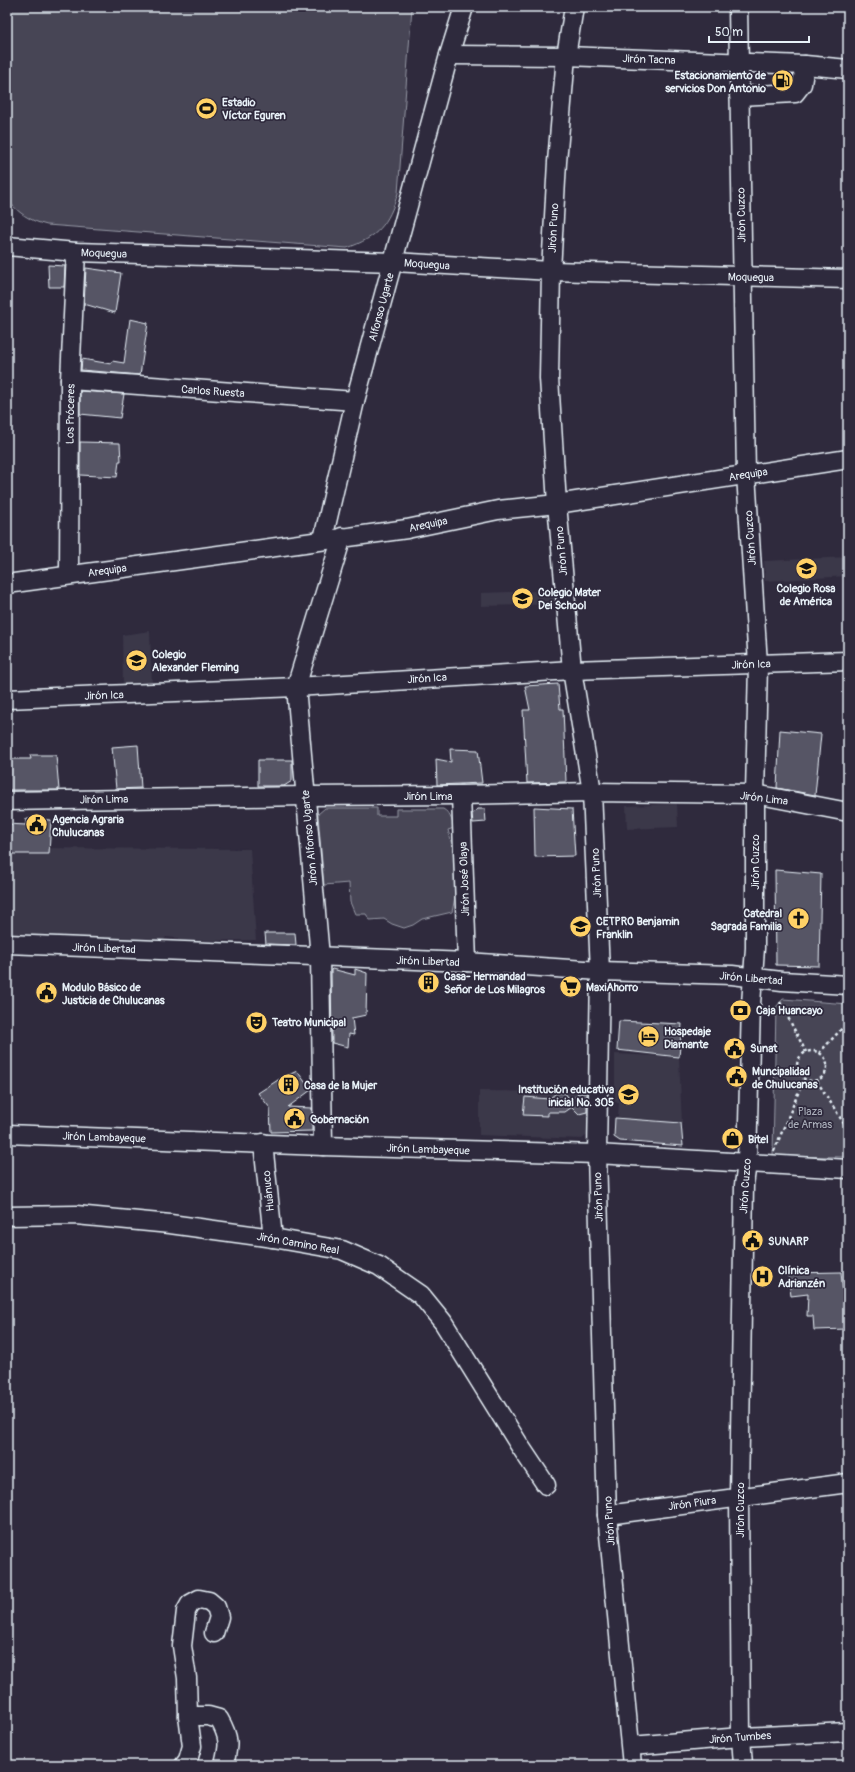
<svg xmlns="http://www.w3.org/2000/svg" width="855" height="1772" font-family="Pangolin,sans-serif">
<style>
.built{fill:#3b3749}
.green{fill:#464455;stroke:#979aa6}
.building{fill:#575565;stroke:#e8f1f8}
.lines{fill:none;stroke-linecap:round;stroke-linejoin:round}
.minor-casing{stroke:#e8f1f8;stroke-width:21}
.path{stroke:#e8f1f8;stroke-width:2.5;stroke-dasharray:3 3;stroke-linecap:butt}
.minor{stroke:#2f2a3d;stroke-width:18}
.labels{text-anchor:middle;stroke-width:3.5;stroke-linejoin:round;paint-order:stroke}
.street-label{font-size:11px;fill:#e8f1f8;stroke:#2f2a3d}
.poi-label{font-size:11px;font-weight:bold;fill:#e8f1f8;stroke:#2f2a3d;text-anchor:start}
.park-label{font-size:11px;fill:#afb4bf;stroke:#2f2a3d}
</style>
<rect width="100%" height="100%" fill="#2f2a3d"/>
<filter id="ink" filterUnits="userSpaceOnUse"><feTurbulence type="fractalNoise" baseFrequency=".025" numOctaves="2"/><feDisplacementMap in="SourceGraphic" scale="8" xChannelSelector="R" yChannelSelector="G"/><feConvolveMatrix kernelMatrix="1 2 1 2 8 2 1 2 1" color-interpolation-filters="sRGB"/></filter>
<g filter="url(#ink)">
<g class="built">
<path d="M 848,557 L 848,576 L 765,581 L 764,561 Z"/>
<path d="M 565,590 L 566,604 L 481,606 L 481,593 Z"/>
<path d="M 150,631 L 152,686 L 123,687 L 122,635 Z"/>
<path d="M 677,804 L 678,827 L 627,829 L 626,806 Z"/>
<path d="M 10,848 L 250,849 L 256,940 L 179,941 L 177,938 L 166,937 L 163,941 L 7,934 L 7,866 Z"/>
<path d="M 615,1054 L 679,1057 L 683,1146 L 620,1141 L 614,1137 L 615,1118 L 618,1116 L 619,1103 L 615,1102 Z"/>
<path d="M 479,1091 L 594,1092 L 593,1131 L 582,1139 L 479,1135 Z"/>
</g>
<g class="green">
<path d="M 8,7 L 412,7 L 398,193 C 388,225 378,237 347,248 L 47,225 C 30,221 18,213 7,199 Z"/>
<path d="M 325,808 L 377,808 L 377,816 L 396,816 L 396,809 L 443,809 C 450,813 452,820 454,828 L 448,830 C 457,861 459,881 452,912 L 422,919 L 413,925 L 404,928 L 392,924 L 384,919 L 370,920 L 366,914 L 355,914 L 350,902 L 349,883 L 324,885 L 318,814 Z"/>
<path d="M 783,999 L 848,1004 L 848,1157 L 777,1156 L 773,1154 L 776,1007 Z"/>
</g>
<g class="building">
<path d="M 48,265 L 65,266 L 64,287 L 49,287 Z"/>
<path d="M 86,268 L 121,273 L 115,313 L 84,304 Z"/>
<path d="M 130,319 L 148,323 L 140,375 L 81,370 L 82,359 L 111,364 L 112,361 L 124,363 Z"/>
<path d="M 80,391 L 124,394 L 120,418 L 80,414 Z"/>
<path d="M 80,442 L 120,443 L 121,461 L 119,461 L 117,477 L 80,475 Z"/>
<path d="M 558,684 L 560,709 L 563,709 L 566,782 L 527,783 L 523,710 L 530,710 L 525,686 Z"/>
<path d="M 780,730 L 821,734 L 815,795 L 777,788 Z"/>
<path d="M 138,745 L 141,788 L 116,789 L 112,747 Z"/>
<path d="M 450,749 L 478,750 L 482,783 L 437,785 L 436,759 L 451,762 Z"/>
<path d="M 30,755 L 56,755 L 59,790 L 8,790 L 7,759 L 31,759 Z"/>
<path d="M 258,760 L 292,760 L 292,781 L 284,786 L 258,786 Z"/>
<path d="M 534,807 L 572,809 L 575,856 L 535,857 Z"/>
<path d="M 478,809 L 485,809 L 486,822 L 473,823 L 472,814 Z"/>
<path d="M 26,819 L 51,820 L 49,854 L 7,854 L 7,824 L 26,825 Z"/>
<path d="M 775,870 L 821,874 L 819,966 L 776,965 Z"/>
<path d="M 265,933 L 295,933 L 296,945 L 266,944 Z"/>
<path d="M 332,969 L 355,975 L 355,969 L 367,973 L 366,1015 L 352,1018 L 354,1035 L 349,1034 L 348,1047 L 332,1043 L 331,970 Z"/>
<path d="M 619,1021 L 682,1024 L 679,1057 L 617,1050 Z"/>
<path d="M 297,1071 L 311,1090 L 288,1107 L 312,1108 L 312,1131 L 271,1132 L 270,1108 L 258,1093 L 278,1080 Z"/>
<path d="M 556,1093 L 565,1093 L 571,1101 L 578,1093 L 587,1093 L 587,1112 L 579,1114 L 572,1107 L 565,1112 L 548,1112 L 548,1116 L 523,1115 L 525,1097 L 549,1099 Z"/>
<path d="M 615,1118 L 681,1123 L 683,1146 L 620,1141 L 614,1137 Z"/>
<path d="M 841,1272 L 843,1294 L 845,1294 L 848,1315 L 848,1329 L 814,1330 L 813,1316 L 807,1316 L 808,1294 L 791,1296 L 788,1273 Z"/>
</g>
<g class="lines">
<defs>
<g id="minor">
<path d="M 574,7 L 566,56 L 557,162 L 551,271 L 549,378 L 557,504 L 572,670 L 592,792 L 600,971 L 597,1154 L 607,1515 L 632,1765"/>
<path d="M 738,7 L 746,474 L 758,664 L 755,794 L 755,948 L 751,1004 L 747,1163 L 744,1185 L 739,1497 L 741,1737 L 743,1765"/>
<path d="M 449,55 L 566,56 L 805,65 L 848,69"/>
<path d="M 739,96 L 795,93 L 802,84 L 805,65"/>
<path d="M 7,246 L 76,252 L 394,262 L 551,271 L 848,279"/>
<path d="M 70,380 L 355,401"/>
<path d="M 323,539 L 355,401 L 449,55 L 464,7"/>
<path d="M 69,575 L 70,380 L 76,252"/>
<path d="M 7,584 L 407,529 L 498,510 L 557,504 L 848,459"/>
<path d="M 7,699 L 296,687 L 572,670 L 848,661"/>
<path d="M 461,795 L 467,962"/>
<path d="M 7,801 L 305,796 L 461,795 L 592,792 L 755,794 L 848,812"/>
<path d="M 7,944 L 467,962 L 600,971 L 732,975 L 782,981 L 848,985"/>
<path d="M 7,1134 L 323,1146 L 597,1154 L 848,1169"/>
<path d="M 263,1143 L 273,1238"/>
<path d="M 323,1146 L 320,957 L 296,687 L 342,537"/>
<path d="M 7,1216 L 76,1215 L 170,1224 L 273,1238 L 342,1250 L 379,1266 L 421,1295 L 443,1322 L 520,1446 L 546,1485"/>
<path d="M 607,1515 L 848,1483"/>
<path d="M 188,1716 L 208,1716 L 219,1719 C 230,1738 229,1745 224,1765"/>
<path d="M 631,1746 L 741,1737 L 848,1732"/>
<path d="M 184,1765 L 188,1760 L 192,1746 L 188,1716 L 187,1678 L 182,1646 L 186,1611 L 190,1604 L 199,1599 L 209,1601 L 216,1607 L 219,1617 L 214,1633"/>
</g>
</defs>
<use href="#minor" class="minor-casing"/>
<g class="path">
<path d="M 780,1002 L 806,1052"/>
<circle cx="812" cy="1066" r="15"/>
<path d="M 819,1053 L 848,1022"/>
<path d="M 817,1081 L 848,1130"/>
<path d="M 774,1151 L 804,1079"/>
</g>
<use href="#minor" class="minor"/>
</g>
</g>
<defs>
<symbol id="fuel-disc" viewBox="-11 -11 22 22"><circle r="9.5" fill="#ffd166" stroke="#2f2a3d"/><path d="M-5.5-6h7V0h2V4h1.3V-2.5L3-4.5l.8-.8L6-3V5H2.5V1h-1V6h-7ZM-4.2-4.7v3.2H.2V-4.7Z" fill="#111"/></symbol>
<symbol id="stadium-disc" viewBox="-11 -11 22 22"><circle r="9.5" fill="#ffd166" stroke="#2f2a3d"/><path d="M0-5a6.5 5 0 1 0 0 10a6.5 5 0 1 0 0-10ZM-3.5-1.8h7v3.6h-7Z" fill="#111"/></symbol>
<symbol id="school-disc" viewBox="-11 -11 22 22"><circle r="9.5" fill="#ffd166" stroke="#2f2a3d"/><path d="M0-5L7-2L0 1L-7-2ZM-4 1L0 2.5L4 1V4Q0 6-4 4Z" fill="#111"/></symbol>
<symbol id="civic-disc" viewBox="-11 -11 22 22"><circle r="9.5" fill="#ffd166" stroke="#2f2a3d"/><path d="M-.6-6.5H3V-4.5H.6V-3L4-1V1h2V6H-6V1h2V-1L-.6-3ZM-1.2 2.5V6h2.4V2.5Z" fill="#111"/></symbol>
<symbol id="church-disc" viewBox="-11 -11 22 22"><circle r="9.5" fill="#ffd166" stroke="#2f2a3d"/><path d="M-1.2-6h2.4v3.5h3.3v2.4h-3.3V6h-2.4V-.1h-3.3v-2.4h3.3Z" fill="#111"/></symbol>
<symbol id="university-disc" viewBox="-11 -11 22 22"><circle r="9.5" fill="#ffd166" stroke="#2f2a3d"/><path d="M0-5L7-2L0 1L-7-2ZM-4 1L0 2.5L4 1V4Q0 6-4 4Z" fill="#111"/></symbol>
<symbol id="building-disc" viewBox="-11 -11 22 22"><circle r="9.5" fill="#ffd166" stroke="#2f2a3d"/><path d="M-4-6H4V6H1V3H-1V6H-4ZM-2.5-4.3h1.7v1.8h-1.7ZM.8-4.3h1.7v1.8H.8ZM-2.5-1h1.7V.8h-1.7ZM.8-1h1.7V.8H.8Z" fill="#111"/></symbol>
<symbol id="supermarket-disc" viewBox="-11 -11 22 22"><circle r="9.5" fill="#ffd166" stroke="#2f2a3d"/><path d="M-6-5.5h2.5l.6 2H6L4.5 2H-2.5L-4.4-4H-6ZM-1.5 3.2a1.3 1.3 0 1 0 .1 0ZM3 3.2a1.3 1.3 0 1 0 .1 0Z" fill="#111"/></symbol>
<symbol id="bank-disc" viewBox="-11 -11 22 22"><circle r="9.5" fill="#ffd166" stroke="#2f2a3d"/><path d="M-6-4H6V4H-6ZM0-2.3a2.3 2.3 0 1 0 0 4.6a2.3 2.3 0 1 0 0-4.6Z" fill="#111"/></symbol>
<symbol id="theatre-disc" viewBox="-11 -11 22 22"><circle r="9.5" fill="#ffd166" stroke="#2f2a3d"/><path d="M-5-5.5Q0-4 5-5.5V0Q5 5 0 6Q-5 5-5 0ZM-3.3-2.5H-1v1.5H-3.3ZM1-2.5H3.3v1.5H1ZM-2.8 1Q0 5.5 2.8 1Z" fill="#111"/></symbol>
<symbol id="hotel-disc" viewBox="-11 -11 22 22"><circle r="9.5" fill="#ffd166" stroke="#2f2a3d"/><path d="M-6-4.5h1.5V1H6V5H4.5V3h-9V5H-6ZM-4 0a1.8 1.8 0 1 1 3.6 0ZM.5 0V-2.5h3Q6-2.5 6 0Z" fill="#111"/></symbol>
<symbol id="shop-disc" viewBox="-11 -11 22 22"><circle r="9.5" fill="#ffd166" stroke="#2f2a3d"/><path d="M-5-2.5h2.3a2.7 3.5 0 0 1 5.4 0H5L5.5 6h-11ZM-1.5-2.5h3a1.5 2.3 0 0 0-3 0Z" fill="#111"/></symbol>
<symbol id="hospital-disc" viewBox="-11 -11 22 22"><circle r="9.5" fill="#ffd166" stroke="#2f2a3d"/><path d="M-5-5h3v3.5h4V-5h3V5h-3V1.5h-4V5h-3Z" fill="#111"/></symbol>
</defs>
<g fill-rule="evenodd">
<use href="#fuel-disc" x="770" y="68" width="25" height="25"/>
<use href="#stadium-disc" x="194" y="96" width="25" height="25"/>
<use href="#school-disc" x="794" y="556" width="25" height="25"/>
<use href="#school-disc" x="510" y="586" width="25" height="25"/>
<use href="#school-disc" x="124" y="648" width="25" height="25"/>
<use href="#civic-disc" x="24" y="812" width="25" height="25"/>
<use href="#church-disc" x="786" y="906" width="25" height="25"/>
<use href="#university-disc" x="568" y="914" width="25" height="25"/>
<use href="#building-disc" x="416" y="970" width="25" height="25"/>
<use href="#supermarket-disc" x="558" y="974" width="25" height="25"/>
<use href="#civic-disc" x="34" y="980" width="25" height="25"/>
<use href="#bank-disc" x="728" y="998" width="25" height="25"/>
<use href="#theatre-disc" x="244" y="1010" width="25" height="25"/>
<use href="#hotel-disc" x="636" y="1024" width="25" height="25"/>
<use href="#civic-disc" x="722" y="1036" width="25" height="25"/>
<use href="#civic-disc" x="724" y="1064" width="25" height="25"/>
<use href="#building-disc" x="276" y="1072" width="25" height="25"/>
<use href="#school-disc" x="616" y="1082" width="25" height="25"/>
<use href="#civic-disc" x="282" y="1106" width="25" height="25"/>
<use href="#shop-disc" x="720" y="1126" width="25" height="25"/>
<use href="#civic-disc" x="740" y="1228" width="25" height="25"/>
<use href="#hospital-disc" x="750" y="1264" width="25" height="25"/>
</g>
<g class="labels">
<g class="street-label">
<text transform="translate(649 59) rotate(2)" y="4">Jirón Tacna</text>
<text transform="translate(741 215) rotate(-91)" y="4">Jirón Cuzco</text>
<text transform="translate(553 228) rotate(-87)" y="4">Jirón Puno</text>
<text transform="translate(104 253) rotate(2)" y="4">Moquegua</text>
<text transform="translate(427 264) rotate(4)" y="4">Moquegua</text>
<text transform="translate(751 277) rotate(1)" y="4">Moquegua</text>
<text transform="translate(381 307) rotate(-75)" y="4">Alfonso Ugarte</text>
<text transform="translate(213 391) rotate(4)" y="4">Carlos Ruesta</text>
<text transform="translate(70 414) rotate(-89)" y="4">Los Próceres</text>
<text transform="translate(748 474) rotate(-9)" y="4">Arequipa</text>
<text transform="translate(428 524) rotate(-12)" y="4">Arequipa</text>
<text transform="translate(750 538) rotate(-94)" y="4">Jirón Cuzco</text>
<text transform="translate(561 551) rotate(-95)" y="4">Jirón Puno</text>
<text transform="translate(107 570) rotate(-8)" y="4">Arequipa</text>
<text transform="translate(751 664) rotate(-2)" y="4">Jirón Ica</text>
<text transform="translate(427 678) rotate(-4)" y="4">Jirón Ica</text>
<text transform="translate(104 695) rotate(-2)" y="4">Jirón Ica</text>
<text x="428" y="800">Jirón Lima</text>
<text transform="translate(764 798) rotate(7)" y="4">Jirón Lima</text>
<text transform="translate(104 799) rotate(-1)" y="4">Jirón Lima</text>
<text transform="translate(309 838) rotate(-95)" y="4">Jirón Alfonso Ugarte</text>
<text transform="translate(755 862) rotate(-90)" y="4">Jirón Cuzco</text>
<text transform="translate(596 873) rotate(-93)" y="4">Jirón Puno</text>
<text transform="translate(464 879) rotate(-92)" y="4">Jirón José Olaya</text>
<text transform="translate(104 948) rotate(2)" y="4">Jirón Libertad</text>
<text transform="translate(428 961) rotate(2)" y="4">Jirón Libertad</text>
<text transform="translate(751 978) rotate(5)" y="4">Jirón Libertad</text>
<text transform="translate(104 1137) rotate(2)" y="4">Jirón Lambayeque</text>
<text transform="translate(428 1149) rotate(2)" y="4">Jirón Lambayeque</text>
<text transform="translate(745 1186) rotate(-86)" y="4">Jirón Cuzco</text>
<text transform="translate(268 1191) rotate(-96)" y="4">Huánuco</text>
<text transform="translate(598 1197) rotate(-92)" y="4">Jirón Puno</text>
<text transform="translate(298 1243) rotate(10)" y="4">Jirón Camino Real</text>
<text transform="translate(692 1503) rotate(-8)" y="4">Jirón Piura</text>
<text transform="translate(740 1510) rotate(-90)" y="4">Jirón Cuzco</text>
<text transform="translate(609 1521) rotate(-94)" y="4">Jirón Puno</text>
<text transform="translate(740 1737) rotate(-4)" y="4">Jirón Tumbes</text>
</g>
<g class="poi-label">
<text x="766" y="79" text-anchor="end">Estacionamiento de<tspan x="766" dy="13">servicios Don Antonio</tspan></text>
<text x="222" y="106">Estadio<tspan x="222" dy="13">Víctor Eguren</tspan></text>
<text x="806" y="592" text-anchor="middle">Colegio Rosa<tspan x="806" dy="13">de América</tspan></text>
<text x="538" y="596">Colegio Mater<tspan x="538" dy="13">Dei School</tspan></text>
<text x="152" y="658">Colegio<tspan x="152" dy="13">Alexander Fleming</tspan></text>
<text x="52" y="823">Agencia Agraria<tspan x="52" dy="13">Chulucanas</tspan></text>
<text x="782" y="917" text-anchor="end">Catedral<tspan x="782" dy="13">Sagrada Familia</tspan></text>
<text x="596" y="925">CETPRO Benjamin<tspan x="596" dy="13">Franklin</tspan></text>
<text x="444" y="980">Casa- Hermandad<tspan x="444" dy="13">Señor de Los Milagros</tspan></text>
<text x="62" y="991">Modulo Básico de<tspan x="62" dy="13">Justicia de Chulucanas</tspan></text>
<text x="586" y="991">MaxiAhorro</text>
<text x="756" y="1014">Caja Huancayo</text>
<text x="272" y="1026">Teatro Municipal</text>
<text x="664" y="1035">Hospedaje<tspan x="664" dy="13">Diamante</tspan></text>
<text x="750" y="1052">Sunat</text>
<text x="752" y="1075">Muncipalidad<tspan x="752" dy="13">de Chulucanas</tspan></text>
<text x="304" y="1089">Casa de la Mujer</text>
<text x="614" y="1093" text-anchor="end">Institución educativa<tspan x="614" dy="13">inicial No. 305</tspan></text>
<text x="310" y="1123">Gobernación</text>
<text x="748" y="1143">Bitel</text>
<text x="768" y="1245">SUNARP</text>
<text x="778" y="1274">Clínica<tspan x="778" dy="13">Adrianzén</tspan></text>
</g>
<g class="park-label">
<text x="810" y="1115">Plaza<tspan x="810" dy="13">de Armas</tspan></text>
</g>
</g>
<rect width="855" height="1772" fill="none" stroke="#2f2a3d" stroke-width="24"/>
<rect x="12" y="12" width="831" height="1748" fill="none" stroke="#e8f1f8" stroke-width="1.5" filter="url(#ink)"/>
<path d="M709 36v6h100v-6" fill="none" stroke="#e8f1f8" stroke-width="2"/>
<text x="715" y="36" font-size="12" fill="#e8f1f8" stroke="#2f2a3d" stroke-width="3" paint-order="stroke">50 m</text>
</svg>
